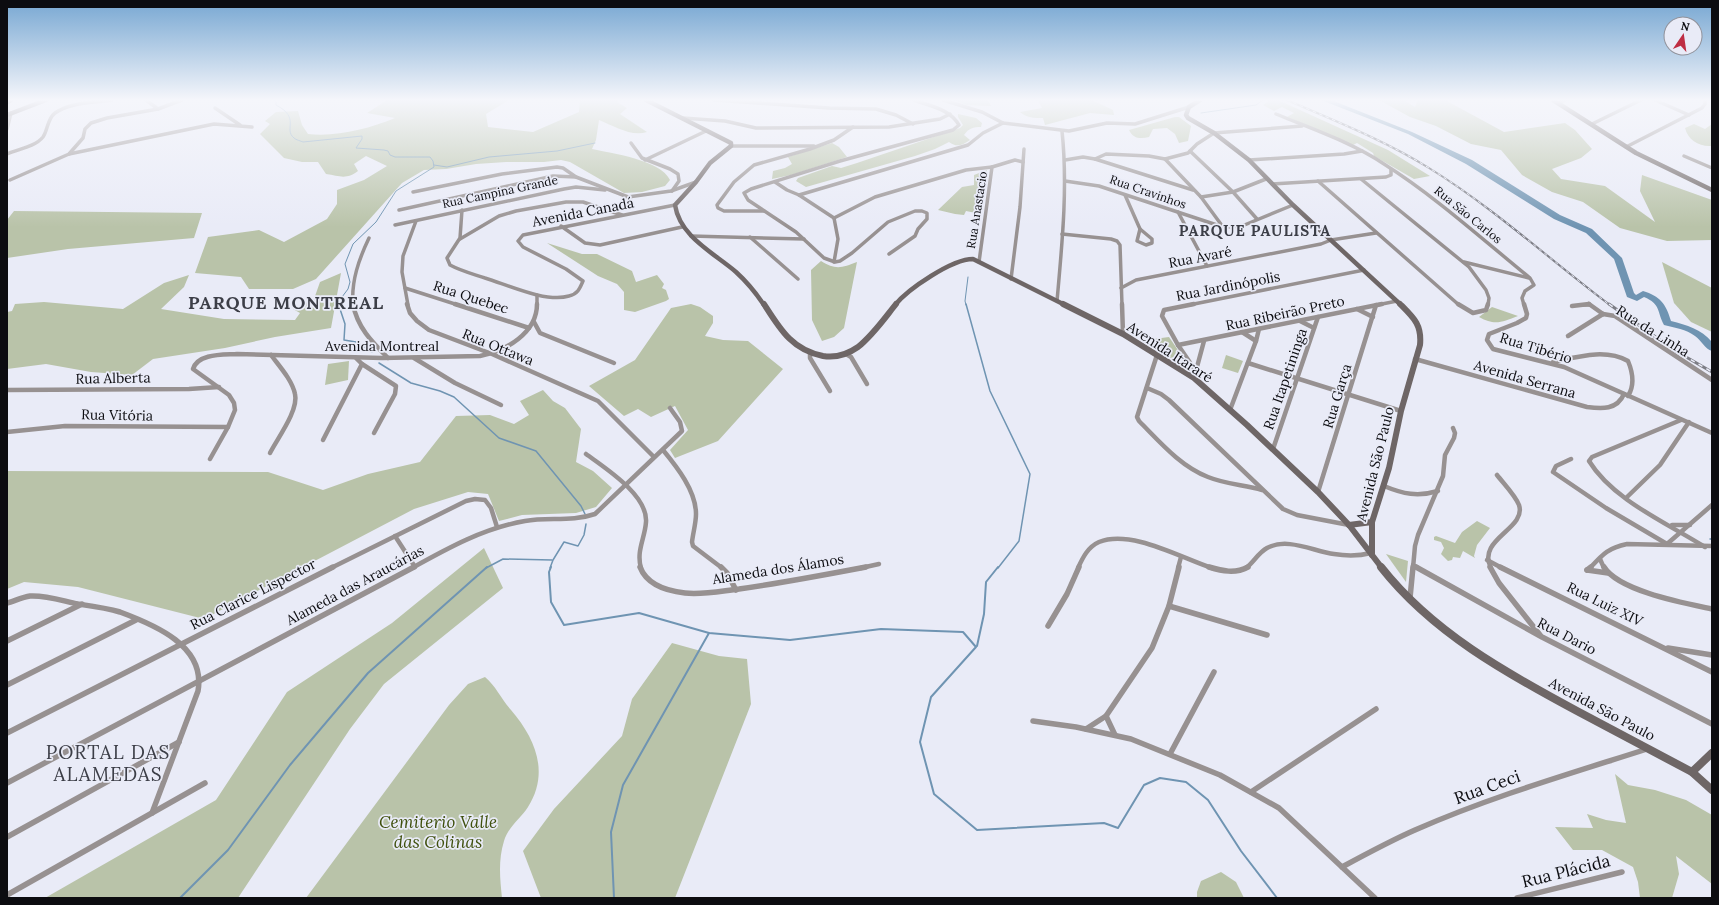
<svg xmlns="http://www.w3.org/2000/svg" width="1719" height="905" font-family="Lora,serif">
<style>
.green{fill:#b9c3a9}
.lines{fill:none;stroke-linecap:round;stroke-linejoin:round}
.stream-far2{stroke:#6f94b2;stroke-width:1}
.stream-far1{stroke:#6f94b2;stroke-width:1.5}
.stream{stroke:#6f94b2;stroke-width:2}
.river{fill:#6f94b2;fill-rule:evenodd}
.street-far2{stroke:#979191;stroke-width:3.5}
.street-far1{stroke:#979191;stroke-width:4.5}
.street{stroke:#979191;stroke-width:5.5}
.secondary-far2{stroke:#6e6666;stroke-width:4.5}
.secondary-far1{stroke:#6e6666;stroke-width:6}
.secondary{stroke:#6e6666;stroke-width:8}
.primary{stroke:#524848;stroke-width:5.5}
.rail-far1-casing{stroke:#7d7e86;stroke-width:2}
.rail-casing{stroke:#7d7e86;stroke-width:3}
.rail-far1{stroke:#e9ebf7;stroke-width:1;stroke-dasharray:3.5;stroke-linecap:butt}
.rail{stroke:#e9ebf7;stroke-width:1.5;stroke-dasharray:4.5;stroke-linecap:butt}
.labels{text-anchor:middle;stroke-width:3.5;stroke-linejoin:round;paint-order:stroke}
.far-street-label{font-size:12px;fill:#0c0c10;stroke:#e9ebf7}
.street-label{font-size:14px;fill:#0c0c10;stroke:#e9ebf7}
.far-district-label{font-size:15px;font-weight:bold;letter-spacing:1px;fill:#3c3e47;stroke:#e9ebf7}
.near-street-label{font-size:17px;fill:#0c0c10;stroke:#e9ebf7}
.near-park-label{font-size:17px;font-style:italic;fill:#3f500d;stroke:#e9ebf7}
.district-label{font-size:18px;font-weight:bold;letter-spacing:1px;fill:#3c3e47;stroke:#e9ebf7}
.near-quarter-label{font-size:19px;letter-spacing:1px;fill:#3c3e47;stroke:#e9ebf7}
</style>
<rect width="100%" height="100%" fill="#e9ebf7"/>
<g class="green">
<path d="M 387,100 L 509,100 L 486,114 L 488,127 L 533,132 L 579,112 L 580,100 L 618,100 L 617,102 L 627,108 L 620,114 L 647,132 C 631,137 614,126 599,120 L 596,140 L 592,149 C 611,153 661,160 670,180 L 665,186 L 642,192 L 624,193 L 570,162 L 561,160 L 544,162 L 506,162 L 476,164 L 446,169 L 424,170 L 402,183 L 316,279 L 293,289 L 249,289 L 241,277 L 195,273 L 208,237 L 259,230 L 284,242 L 327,219 L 337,204 L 337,190 L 364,180 L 387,166 L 366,156 L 354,164 L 358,171 C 346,180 340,176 326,174 L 318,162 L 302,162 L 284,158 L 260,134 L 270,124 L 265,121 L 276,112 L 298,111 L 302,125 L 308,134 C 337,137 368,129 395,118 L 367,113 Z"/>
<path d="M 954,100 L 988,100 L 991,106 L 966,105 Z"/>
<path d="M 1038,100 L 1092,100 L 1113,110 L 1114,115 L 1090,113 L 1045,125 L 1043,118 C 1034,118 1027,118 1020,112 L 1042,108 Z"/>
<path d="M 1270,100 L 1278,100 L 1388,150 L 1430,176 L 1414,179 L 1374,156 L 1373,153 L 1357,143 L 1353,145 L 1287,117 L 1294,113 L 1282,107 L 1274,111 L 1263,105 Z"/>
<path d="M 1379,100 L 1404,100 L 1415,107 L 1418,100 L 1445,100 L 1504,132 L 1565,123 L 1575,130 L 1592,149 L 1581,158 L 1552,169 L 1561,179 L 1605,186 L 1655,222 L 1640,191 L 1642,175 L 1712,200 L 1712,240 L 1667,241 L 1620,228 L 1583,202 L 1552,192 L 1522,175 L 1501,150 L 1471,144 L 1436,126 L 1410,117 Z"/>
<path d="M 958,114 L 976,118 L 982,123 L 981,127 C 973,127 969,128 964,135 L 970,140 C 963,145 957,148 949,142 L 935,149 L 915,156 L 806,187 L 796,181 L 798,178 L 832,166 L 841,168 L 857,163 L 960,128 L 963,125 L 958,117 Z"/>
<path d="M 1175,117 L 1179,117 L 1191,126 L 1188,141 L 1179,143 L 1175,134 L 1167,128 L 1153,129 L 1149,137 C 1141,139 1133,139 1129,130 Z"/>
<path d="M 1694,124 L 1705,129 L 1712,124 L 1712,146 C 1699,147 1688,140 1685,128 Z"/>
<path d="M 832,143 L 839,147 L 847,157 L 791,175 L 772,179 L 773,171 L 785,168 L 792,164 L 788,157 Z"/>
<path d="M 987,170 L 981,214 L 966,211 L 964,215 L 955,214 L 938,210 L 962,187 L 974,185 L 974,175 Z"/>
<path d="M 14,211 L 202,213 L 194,238 L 68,249 L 7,258 L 7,220 Z"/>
<path d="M 547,243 L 582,254 L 597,254 L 632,271 L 636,282 L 657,275 L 664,284 L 662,288 L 666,290 L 669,299 L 666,301 L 635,312 L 624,310 L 624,292 L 617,284 L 598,276 Z"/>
<path d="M 821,261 C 835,270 842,268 857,262 L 844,328 L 834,337 L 822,341 L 812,320 L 811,270 Z"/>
<path d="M 1662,262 L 1712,288 L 1712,332 L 1691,322 L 1674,303 Z"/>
<path d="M 341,273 L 331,328 L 275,337 L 225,348 L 153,359 L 132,375 L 91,372 L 46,364 L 7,369 L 7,312 L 12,311 L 15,304 L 44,302 L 123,309 L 164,283 L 189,275 L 184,287 L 161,309 L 224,319 L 295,320 L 300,313 L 293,309 L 314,299 L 320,282 Z"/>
<path d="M 691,304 L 700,307 L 713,316 L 713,323 L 705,336 L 723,340 L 748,341 L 783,369 L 718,441 L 675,458 L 670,450 L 688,430 L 675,406 L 651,417 L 638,409 L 624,416 L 589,386 L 635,360 L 671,308 Z"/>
<path d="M 1492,307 L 1518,316 C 1502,322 1495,326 1479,317 Z"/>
<path d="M 1169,337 L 1182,356 L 1170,358 L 1169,356 L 1165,356 L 1154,339 Z"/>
<path d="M 1226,355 L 1243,361 L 1238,373 L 1222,368 Z"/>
<path d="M 349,361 L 348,380 L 325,385 L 328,364 Z"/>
<path d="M 543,390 L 553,401 L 565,408 L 581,429 L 576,462 L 593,471 L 612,488 L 596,507 L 576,513 L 522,515 L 499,521 L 488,494 L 468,492 L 414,509 L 204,619 L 78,587 L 24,582 L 7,589 L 7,471 L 268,472 L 323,490 L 368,474 L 420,462 L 456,416 L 490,415 L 514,424 L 529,415 L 520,401 Z"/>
<path d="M 1477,521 L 1490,528 L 1477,545 L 1474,556 L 1475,558 L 1463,551 L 1460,558 L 1453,557 L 1452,560 L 1448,561 L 1441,554 L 1444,548 L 1441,542 L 1434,540 L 1434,537 L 1436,536 L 1455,543 L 1462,532 Z"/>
<path d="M 484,548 L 503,588 L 384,684 L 350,729 L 238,898 L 45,898 L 216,800 L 287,692 L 392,623 Z"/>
<path d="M 1386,554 L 1408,561 L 1406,582 Z"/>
<path d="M 672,643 L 719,656 L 747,659 L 751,704 L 675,898 L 541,898 L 523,851 L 554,809 L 622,736 L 632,699 Z"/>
<path d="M 485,677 C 496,686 501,699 511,710 C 535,738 550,772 528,807 C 521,818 508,827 504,841 C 498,860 500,879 502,898 L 306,898 L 449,705 L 468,684 Z"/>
<path d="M 1615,774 L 1628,785 L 1655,790 L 1686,800 L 1712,815 L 1712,884 L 1676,856 L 1679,874 L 1672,898 L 1640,898 L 1638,882 L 1633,867 L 1602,850 L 1573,850 L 1555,827 L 1593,828 L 1587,814 L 1606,820 L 1626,823 Z"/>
<path d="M 1221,872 L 1236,882 L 1244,898 L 1197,898 L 1197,892 L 1201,881 Z"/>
</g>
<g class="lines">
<g class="stream-far2">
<path d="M 276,102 L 276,105 C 301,118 283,129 294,138 C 296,140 301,141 303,142 L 362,136 L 362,139 L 356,148 L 384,150 L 388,151 L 390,155 L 395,157 L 430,157 L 433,161 L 434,167 L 396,191 L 376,222 L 353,244 L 345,264 L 350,282 L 348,289 L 342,297 L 341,305"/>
<path d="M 1201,113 L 1256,105 L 1263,100"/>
<path d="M 434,165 L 447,167 L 489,157 L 557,151 L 595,143"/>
<path d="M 966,305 L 965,301 L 968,277"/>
</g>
<g class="stream-far1">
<path d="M 341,304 L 340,309 L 345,324 L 344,340 L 356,342 L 372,352"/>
<path d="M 966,304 L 990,391 L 1030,474 L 1019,541 L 998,568"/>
<path d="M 379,363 L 411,383 L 440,391 L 454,397 L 499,438 L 536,451 L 581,506 L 585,514"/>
<path d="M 1710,539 L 1712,539"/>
<path d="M 486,568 L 503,559 L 552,560"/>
<path d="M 550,568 L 553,560 L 564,542 L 578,546 L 584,535 L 586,524"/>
</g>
<g class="stream">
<path d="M 551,567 L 549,572 L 551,602 L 564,625 L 639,613 L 709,633 L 790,640 L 881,629 L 963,632 L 976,647 L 931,697 L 920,742 L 934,794 L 977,830 L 1104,823 L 1118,828 L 1144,785 L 1160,778 L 1186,782 L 1208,800 L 1241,851 L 1277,898"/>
<path d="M 977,646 L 984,614 L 986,582 L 998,567"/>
<path d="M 180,898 L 228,850 L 290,765 L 368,673 L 487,567"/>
<path d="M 614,898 L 611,832 L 623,785 L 709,633"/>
</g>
<path class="river" d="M 1321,100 L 1331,100 L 1412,132 L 1472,160 L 1560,215 L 1592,229 L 1622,258 L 1634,293 L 1636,295 L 1643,291 C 1660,296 1666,304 1671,321 C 1687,325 1701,329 1712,342 L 1712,351 C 1705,349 1701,340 1695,336 C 1686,329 1675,328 1664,325 C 1657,312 1661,304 1644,297 L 1637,301 L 1627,297 L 1614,259 L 1586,233 L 1554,219 L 1466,164 L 1408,134 Z"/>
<g class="street-far2">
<path d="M 146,100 L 158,109"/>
<path d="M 714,100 L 829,108 L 876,109 L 896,115 L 913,124"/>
<path d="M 943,100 L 982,112 L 1003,123 L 1069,131 L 1107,123 L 1135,124 L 1189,107"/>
<path d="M 1655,100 L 1689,115"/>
<path d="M 1559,103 L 1565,100"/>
<path d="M 215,108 L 240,125"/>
<path d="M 1276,114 C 1312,129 1351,142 1384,164 C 1436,197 1482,239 1530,278 L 1534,285 L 1525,291 L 1522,298 L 1524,305"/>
<path d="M 683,118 L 725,121 L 756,128 L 889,127 L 940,119 L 950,114"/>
<path d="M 1592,124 L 1641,100"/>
<path d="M 7,129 L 11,113"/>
<path d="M 631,143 L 642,158 L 670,169 L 678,174 L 679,181 L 672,191"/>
<path d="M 731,146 L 814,146"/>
<path d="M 1626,147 L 1702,108 L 1705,104 L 1705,100"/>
<path d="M 1190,151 L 1233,192 L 1257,219"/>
<path d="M 7,154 C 18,149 35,147 43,137 C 48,130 47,119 55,113 C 70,102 94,103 112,100"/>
<path d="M 69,154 L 214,124 L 252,127"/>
<path d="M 1684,156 L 1712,168"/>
<path d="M 1095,159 L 1106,154 L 1149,156 L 1165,159 L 1201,197 L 1223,227"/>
<path d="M 1165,159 L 1188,153 L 1197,144 L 1214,133 L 1302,126"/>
<path d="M 645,160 L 706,131"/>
<path d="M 1065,160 L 1083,157 L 1095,159 L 1193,190"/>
<path d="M 1249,160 L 1344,154 L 1362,151"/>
<path d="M 1361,179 L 1469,267 L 1486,290 L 1489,298 L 1488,305"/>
<path d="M 10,180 L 69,154 L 83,138 L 85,129 L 91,123 L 107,118 L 158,109 L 182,100"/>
<path d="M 1065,181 L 1099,186 L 1223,227 L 1242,226 L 1293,205"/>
<path d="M 1318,181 L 1459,305"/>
<path d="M 775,182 L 787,190 L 799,195 L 834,218"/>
<path d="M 1272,184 L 1386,177 L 1391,175 L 1391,169"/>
<path d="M 413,192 L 502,174 L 557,167 L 563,168 L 576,177 L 628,197 L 671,191 L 696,182"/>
<path d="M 799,195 L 968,145 L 983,133 L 1003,123"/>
<path d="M 1125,195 L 1140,229"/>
<path d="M 1201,197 L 1233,192 L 1266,179"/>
<path d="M 399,210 L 553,176 L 576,177"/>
<path d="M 462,210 L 460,238 L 447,258 L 450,265 C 461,271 473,274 485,278 C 508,285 546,303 569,296 C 578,294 580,288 583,281 L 566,269 L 523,247 L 518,241 L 523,235 L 675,205"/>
<path d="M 764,211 L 724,211 L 718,208 L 717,205 L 734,182 L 754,165 L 810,149 L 834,140 L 853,127"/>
<path d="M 1178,212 L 1207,266"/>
<path d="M 834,218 L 875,197 L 966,170 L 992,167"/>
<path d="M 834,218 L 838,239 L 834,262"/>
<path d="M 395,225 L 564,189 L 576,187 L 605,190"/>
<path d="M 561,226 L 585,243 L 600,245 L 682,227"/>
<path d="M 1140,229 L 1152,239 L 1152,243 L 1146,245 L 1137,241 Z"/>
<path d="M 1062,234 L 1111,239 L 1117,241 L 1120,245 L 1122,305"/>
<path d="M 691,236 L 804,239"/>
<path d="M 750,237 L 798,279"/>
<path d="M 460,239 L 499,216 L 516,211 L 566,202 L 583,202 L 622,215"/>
<path d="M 889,254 L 915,236 L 918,229 L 927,219 L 927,213 L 922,211 L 915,211 L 888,222 L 852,253 L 840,261 L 835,262 L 824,258 L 796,232 L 748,200 L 744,193 L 751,189 L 840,161 L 953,130 L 959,125 C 950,109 930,106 914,100"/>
<path d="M 979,262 L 992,167 L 1015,160 L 1023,162"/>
<path d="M 1464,262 L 1529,278"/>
<path d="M 1011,279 L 1020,207 L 1024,149"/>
<path d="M 405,288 L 458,305"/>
<path d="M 1121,288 L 1136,280 L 1321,244 L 1331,240 L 1376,233"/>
<path d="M 537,295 L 537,305"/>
<path d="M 1057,301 C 1062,245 1068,187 1062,131"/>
<path d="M 353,305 C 351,281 359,259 369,238"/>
<path d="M 408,305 L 402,272 L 403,256 L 416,221"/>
<path d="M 1189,305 L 1364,270"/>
<path d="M 1377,305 L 1397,301"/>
<path d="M 1580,305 L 1590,305"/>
</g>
<g class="street-far1">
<path d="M 353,304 C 357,327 372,342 388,358"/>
<path d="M 407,304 L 410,313 L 417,321 L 429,330 L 492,354 L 598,401 L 654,457"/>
<path d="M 455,304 L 529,328"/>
<path d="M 1122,304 L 1123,334"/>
<path d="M 1194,304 L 1164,310 L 1162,316 L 1178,345 L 1195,370"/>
<path d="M 1458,304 L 1473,313 L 1486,310 L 1488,304"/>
<path d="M 1524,304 L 1527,314 L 1526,318 L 1517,323 L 1489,334 L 1487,340 L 1493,349 L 1564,367 L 1712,433"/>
<path d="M 1589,304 L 1603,314"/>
<path d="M 1572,306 L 1589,304"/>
<path d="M 1357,309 L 1373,317"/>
<path d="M 1603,314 L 1615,316 L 1712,380"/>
<path d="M 1300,321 L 1314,328"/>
<path d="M 534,322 L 540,333 L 614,363"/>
<path d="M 1242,332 L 1256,341"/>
<path d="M 1568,336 L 1603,314"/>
<path d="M 1178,345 L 1382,304"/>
<path d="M 810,354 L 810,358 L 830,391"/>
<path d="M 846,354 L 851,357 L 867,384"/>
<path d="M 1157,355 L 1137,417 L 1139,421 C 1160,442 1180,466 1208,477 C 1225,484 1244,485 1262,490"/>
<path d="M 414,358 L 455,383 L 501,405"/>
<path d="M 1415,359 L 1587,407 C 1602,409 1617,410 1624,394"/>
<path d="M 1553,362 C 1577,357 1605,348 1628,361 C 1633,373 1635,385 1628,396"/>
<path d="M 1248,363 L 1401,411"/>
<path d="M 362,364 L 396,386 L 395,394 L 374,433"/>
<path d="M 1194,378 L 1204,341"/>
<path d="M 1147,388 L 1161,394 L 1169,400 L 1283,509 L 1297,515 L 1349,525"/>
<path d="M 7,390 L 189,389 L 219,387"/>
<path d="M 1230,410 L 1256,341 L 1259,329"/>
<path d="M 1681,420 L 1592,457 L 1589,461 C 1613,500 1667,523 1705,547"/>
<path d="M 7,432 L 65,426 L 228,427"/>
<path d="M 323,440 L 362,364 L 356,358"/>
<path d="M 1273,449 L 1318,317"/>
<path d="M 663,450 C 677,467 696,491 696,514 C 696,523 693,533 692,542 L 693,546 L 722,568"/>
<path d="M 270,453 C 277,439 299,410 295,394 C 292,380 280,367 271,355"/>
<path d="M 586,454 C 605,468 648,495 646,522 C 645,538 636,551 641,568"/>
<path d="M 210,459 L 228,427 L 235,410 L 234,403 L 229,395 L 193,369 C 198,353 224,355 237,354 L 382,358 L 480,356 C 506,351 537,333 537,304"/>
<path d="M 1571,459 L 1556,466 L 1553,472 L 1606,508 L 1667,544"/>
<path d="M 1384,486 C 1403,494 1418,497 1438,491"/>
<path d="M 1318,492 L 1376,305"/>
<path d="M 1626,498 L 1660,465 L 1689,422"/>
<path d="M 1672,525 L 1690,525"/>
<path d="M 395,536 L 415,567"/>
<path d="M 1667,544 L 1712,505"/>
<path d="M 1600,559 L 1604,568"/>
<path d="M 1487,560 L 1502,568"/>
<path d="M 1413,565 L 1418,568"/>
<path d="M 331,568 L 466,501 L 475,499 L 485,500 L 491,508 L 497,527"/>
<path d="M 412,568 C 448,548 484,528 525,521 C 549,517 572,522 595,514 L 682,431 L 680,422 L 670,408"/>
<path d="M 861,568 L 879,564"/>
<path d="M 1078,568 C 1083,557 1088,547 1099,542 C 1131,529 1181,558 1212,568"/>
<path d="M 1178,568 L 1181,557"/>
<path d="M 1246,568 C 1254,562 1258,553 1267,548 C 1287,537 1313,551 1334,554 C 1346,556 1359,556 1371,553"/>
<path d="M 1413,568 L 1415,546 L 1418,535 L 1443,476 L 1445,455 L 1454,438 L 1455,433 L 1453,428"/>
<path d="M 1491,568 C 1476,539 1527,529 1519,505 C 1515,495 1504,484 1497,475"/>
<path d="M 1590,568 C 1603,554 1608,548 1627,544 L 1712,546"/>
</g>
<g class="street">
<path d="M 640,567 C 647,585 667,591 685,593 C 703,595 721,591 739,589 C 782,583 824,575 866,567"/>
<path d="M 721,567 L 727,573 L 736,590"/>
<path d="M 1209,567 C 1222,571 1235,574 1248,567"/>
<path d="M 1416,567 L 1542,637 L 1712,724"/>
<path d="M 1490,567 L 1499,583 L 1540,635"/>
<path d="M 1500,567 L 1712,672"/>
<path d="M 1604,567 C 1619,591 1684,603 1712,609"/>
<path d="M 1587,570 L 1591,567"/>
<path d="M 1587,570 L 1608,573"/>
<path d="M 1410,598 L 1413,567"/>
<path d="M 7,603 C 14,601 23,597 30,596 C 46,595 63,601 78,604 C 92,606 107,608 120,612 C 155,625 206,646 198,691 L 152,813"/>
<path d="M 1169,606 L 1267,635"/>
<path d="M 1048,626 L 1067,594 L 1079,567"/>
<path d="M 7,641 L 82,604"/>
<path d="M 1668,648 L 1712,655"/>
<path d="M 7,685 L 136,620"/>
<path d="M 1106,716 L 1152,648 L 1169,606 L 1179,567"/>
<path d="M 1033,721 L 1076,727 L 1131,739 L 1220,775 L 1279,808 L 1375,898"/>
<path d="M 1086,729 L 1106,716 L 1115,735"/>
<path d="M 7,733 L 333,567"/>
<path d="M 1170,754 L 1214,672"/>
<path d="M 7,783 L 414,567"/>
<path d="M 1251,792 L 1376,709"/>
<path d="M 7,837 L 179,742"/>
<path d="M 1342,867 C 1366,854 1390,841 1415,830 C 1490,797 1569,774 1647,749"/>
<path d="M 7,895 L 205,783"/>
<path d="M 1517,898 L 1622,872"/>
</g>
<g class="secondary-far2">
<path d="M 646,100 L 731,143 L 731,146 L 710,163 L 696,182 L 675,205 C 680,237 714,253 736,272 C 747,282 756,293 764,305"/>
<path d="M 1200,100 L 1189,107 L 1186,115 L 1188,118 L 1214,133 L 1249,160 L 1293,205 L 1401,305"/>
<path d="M 1553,100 L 1636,153 L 1712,190"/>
<path d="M 7,115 L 46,100"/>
<path d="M 895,305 C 908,289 952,259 973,259 L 1065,305"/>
</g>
<g class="secondary-far1">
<path d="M 764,304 C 780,329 792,350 823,356 C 835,358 848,354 858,347 C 873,335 884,319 896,304"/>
<path d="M 1063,304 L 1123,334 L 1194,378 L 1247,425 L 1318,492 L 1349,525 L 1382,568"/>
<path d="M 1349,525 L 1372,522"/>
<path d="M 1372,555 L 1372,522 L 1389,468 L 1401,411 L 1420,345 C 1422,325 1414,318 1400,304"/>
</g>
<g class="secondary">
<path d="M 1381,567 C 1432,632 1506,673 1577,711 C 1615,731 1654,752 1692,772 L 1712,790"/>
<path d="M 1692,772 L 1712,753"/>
</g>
<path class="primary" d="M 7,102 L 10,100"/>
<defs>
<path id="rail-far1" d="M 1287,100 C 1335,121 1384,140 1429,168 C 1494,208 1550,260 1610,305"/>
<path id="rail" d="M 1609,304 L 1674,350 L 1712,372"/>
</defs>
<use href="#rail-far1" class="rail-far1-casing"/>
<use href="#rail" class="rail-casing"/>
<use href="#rail-far1" class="rail-far1"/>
<use href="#rail" class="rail"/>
</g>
<linearGradient id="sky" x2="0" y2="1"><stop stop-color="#77a7d2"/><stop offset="0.44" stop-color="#f5f6fb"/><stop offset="1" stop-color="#f5f6fb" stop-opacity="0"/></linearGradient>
<rect width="1719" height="227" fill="url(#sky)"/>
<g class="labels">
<g class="far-street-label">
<text transform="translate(500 192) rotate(-12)" y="4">Rua Campina Grande</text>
<text transform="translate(1148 192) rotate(19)" y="4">Rua Cravinhos</text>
<text transform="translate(977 210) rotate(-81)" y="4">Rua Anastacio</text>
<text transform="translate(1468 215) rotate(39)" y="4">Rua São Carlos</text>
</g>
<g class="street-label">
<text transform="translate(583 212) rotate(-11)" y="5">Avenida Canadá</text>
<text transform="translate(1200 257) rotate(-11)" y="5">Rua Avaré</text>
<text transform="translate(1228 286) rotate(-11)" y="5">Rua Jardinópolis</text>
<text transform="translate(471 297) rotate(18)" y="5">Rua Quebec</text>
<text transform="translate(1285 313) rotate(-12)" y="5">Rua Ribeirão Preto</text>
<text transform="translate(1653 331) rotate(32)" y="5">Rua da Linha</text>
<text x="382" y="351">Avenida Montreal</text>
<text transform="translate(498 347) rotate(22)" y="5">Rua Ottawa</text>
<text transform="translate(1536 348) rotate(17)" y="5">Rua Tibério</text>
<text transform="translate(1170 352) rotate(33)" y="5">Avenida Itararé</text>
<text transform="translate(113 378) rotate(-1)" y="5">Rua Alberta</text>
<text transform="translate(1285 379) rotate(-71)" y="5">Rua Itapetininga</text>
<text transform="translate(1525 379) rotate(16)" y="5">Avenida Serrana</text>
<text transform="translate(1337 396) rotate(-73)" y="5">Rua Garça</text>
<text transform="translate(117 415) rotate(1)" y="5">Rua Vitória</text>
<text transform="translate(1375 464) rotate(-76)" y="5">Avenida São Paulo</text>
<text transform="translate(778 569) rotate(-9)" y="5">Alameda dos Álamos</text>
<text transform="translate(355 585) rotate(-28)" y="5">Alameda das Araucárias</text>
<text transform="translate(253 594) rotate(-27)" y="5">Rua Clarice Lispector</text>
<text transform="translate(1605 604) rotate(26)" y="5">Rua Luiz XIV</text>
<text transform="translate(1567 636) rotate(27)" y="5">Rua Dario</text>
<text transform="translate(1602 709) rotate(28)" y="5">Avenida São Paulo</text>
</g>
<g class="far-district-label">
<text x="1255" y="236">PARQUE PAULISTA</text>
</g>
<g class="near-street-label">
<text transform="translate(1487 787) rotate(-20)" y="6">Rua Ceci</text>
<text transform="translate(1566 871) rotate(-14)" y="6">Rua Plácida</text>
</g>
<g class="near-park-label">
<text x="438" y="828">Cemiterio Valle<tspan x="438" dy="20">das Colinas</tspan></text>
</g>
<g class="district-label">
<text x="286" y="309">PARQUE MONTREAL</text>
</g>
<g class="near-quarter-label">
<text x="108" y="759">PORTAL DAS<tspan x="108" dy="22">ALAMEDAS</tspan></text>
</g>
</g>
<rect width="1719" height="905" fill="none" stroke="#0c0c10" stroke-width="16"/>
<g transform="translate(1683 36) rotate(13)"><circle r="19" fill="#e9ebf7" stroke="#91929b"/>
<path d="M0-3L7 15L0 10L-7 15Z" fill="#be2d43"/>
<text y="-6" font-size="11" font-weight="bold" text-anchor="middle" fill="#0c0c10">N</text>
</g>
</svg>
